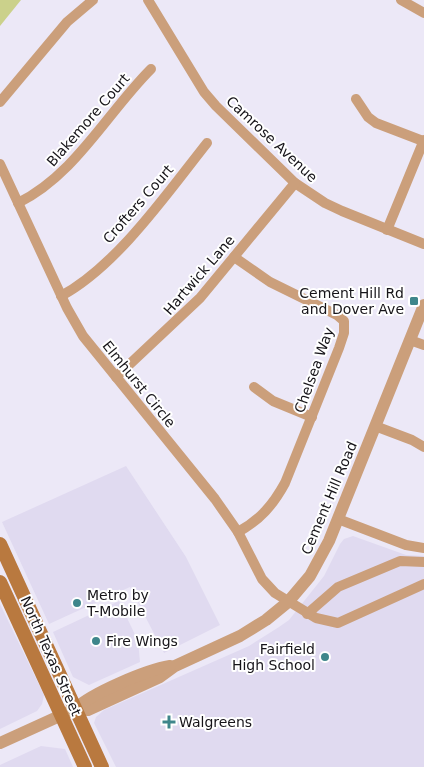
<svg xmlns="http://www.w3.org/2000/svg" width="424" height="767" font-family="'DejaVu Sans',sans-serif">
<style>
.built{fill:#e0daf0}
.green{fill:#cbd18b}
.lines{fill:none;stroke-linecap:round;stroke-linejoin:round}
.minor{stroke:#cb9f7b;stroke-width:10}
.tertiary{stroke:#cb9f7b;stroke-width:12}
.secondary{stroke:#b9793f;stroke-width:14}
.poi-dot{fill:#3e868b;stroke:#fff;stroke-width:2}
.labels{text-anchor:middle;stroke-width:4;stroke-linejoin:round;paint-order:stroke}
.street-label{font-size:14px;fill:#161419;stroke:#fff}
.poi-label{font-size:14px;fill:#161419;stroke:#fff;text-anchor:start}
</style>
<rect width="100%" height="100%" fill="#ece8f7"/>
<g class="built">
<path d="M 126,466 L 186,557 L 220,625 L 164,653 L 130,587 L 49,624 L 2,522 Z"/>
<path d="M 353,536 L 406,555 L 424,556 L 424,767 L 116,767 L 94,723 L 96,717 L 104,710 L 249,646 L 279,627 L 289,620 L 324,576 L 340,544 L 344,539 Z"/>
<path d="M 119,601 L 138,641 L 140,662 L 89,685 L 73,677 L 53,632 Z"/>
<path d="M 0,604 L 44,695 L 42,704 L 37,711 L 0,729 Z"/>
<path d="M 41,746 L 65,749 L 73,767 L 0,767 L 0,765 Z"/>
</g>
<path class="green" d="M 0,0 L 21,0 L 0,26 Z"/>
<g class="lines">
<g class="minor">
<path d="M 148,0 L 204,92 L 216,106 L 295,183 L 325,203 L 342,211 L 424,244"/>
<path d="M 401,0 L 424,13"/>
<path d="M 356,99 L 368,117 L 376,123 L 423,141"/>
<path d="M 0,102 L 67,22 L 93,0"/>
<path d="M 0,164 L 67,308 L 83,336 L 215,499 L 238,532 L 262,579 L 275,593 L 316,618 L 338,623 L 424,584"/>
<path d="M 18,203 C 75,175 107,113 151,69"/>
<path d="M 387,230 L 424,140"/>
<path d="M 234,257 L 270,282 L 337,315 L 344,321 L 344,333 L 339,348 L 285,483 C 273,505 260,520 238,532"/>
<path d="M 61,296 C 117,266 168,192 207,143"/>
<path d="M 410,340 L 424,345"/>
<path d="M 116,377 L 200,298 L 295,183"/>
<path d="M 254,387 L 273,401 L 312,417"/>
<path d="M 375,426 L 412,440 L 424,447"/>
<path d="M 338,519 L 406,545 L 424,548"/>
<path d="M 307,614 L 338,587 L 400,561 L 424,562"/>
</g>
<g class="tertiary">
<path d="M 75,709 L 88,710 L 160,677 L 175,666 L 240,636 L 266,620 L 288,602 L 310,576 L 329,541 L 424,305"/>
<path d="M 0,743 L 75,709 C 92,693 146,670 170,666"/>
</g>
<g class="secondary">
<path d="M 0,544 L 102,767"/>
<path d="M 0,582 L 85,767"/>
</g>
</g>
<g class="poi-dot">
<rect x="409" y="296" width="10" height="10" rx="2.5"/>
<circle cx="77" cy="603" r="5"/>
<circle cx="96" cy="641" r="5"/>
<circle cx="325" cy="657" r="5"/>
<path d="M166.5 714.5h5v5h5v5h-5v5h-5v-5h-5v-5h5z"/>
</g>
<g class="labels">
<g class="street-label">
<text transform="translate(88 120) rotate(-49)" y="5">Blakemore Court</text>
<text transform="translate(272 139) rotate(43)" y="5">Camrose Avenue</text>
<text transform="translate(138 204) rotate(-49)" y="5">Crofters Court</text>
<text transform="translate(199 275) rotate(-49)" y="5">Hartwick Lane</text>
<text transform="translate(314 370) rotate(-70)" y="5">Chelsea Way</text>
<text transform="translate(139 384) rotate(51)" y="5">Elmhurst Circle</text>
<text transform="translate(329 498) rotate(-67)" y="5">Cement Hill Road</text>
<text transform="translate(51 656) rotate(66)" y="5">North Texas Street</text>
</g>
<g class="poi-label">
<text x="404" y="298" text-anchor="end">Cement Hill Rd<tspan x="404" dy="16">and Dover Ave</tspan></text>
<text x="87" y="600">Metro by<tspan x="87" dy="16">T-Mobile</tspan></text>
<text x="106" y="646">Fire Wings</text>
<text x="315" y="654" text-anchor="end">Fairfield<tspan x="315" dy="16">High School</tspan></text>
<text x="179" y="727">Walgreens</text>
</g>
</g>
</svg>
